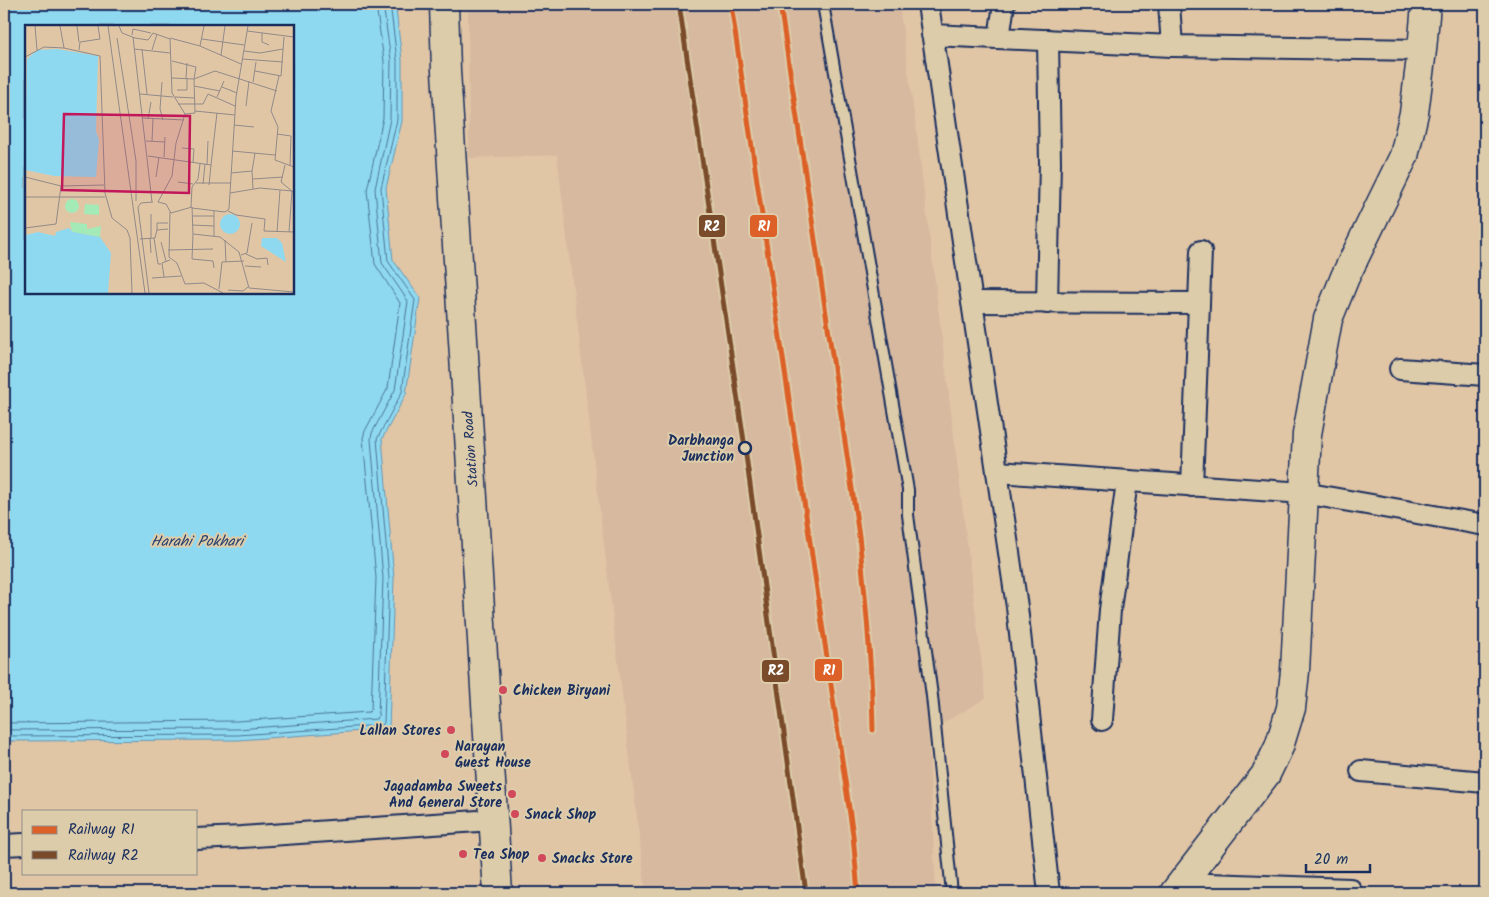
<svg xmlns="http://www.w3.org/2000/svg" width="1489" height="897" font-family="Kalam,sans-serif">
<style>
.built{fill:#d6b99f}
.water{fill:#8fd9f0;stroke:#6195b6;fill-rule:evenodd}
.lines{fill:none;stroke-linecap:round;stroke-linejoin:round}
.shore{stroke:#497398;stroke-width:1}
.service-casing{stroke:#1b2f5e;stroke-width:14}
.minor-casing{stroke:#1b2f5e;stroke-width:24}
.secondary-casing{stroke:#1b2f5e;stroke-width:31}
.primary-casing{stroke:#1b2f5e;stroke-width:31}
.service{stroke:#dca;stroke-width:10}
.minor{stroke:#dca;stroke-width:20}
.secondary{stroke:#dca;stroke-width:28}
.primary{stroke:#dca;stroke-width:28}
.rail-1-casing{stroke:#dca;stroke-width:9}
.rail-2-casing{stroke:#dca;stroke-width:9}
.rail-1{stroke:#dc6028;stroke-width:5}
.rail-2{stroke:#7a4b2a;stroke-width:5}
.stop-dot{fill:#dca;stroke:#1b2f5e;stroke-width:2.5}
.poi-dot{fill:#d1495b;stroke:#dca;stroke-width:2}
.labels{text-anchor:middle;stroke-width:4;stroke-linejoin:round;paint-order:stroke}
.stop-label{font-size:14px;font-weight:bold;fill:#1b2f5e;stroke:#dca;text-anchor:end}
.street-label{font-size:14px;fill:#1b2f5e;stroke:#dca}
.poi-label{font-size:14px;font-weight:bold;fill:#1b2f5e;stroke:#dca;text-anchor:start}
.water-label{font-size:15px;font-style:italic;fill:#27406d;stroke:#dca}
.inset-road{fill:none;stroke:#928a89;stroke-width:1}
.view{fill:#c2185b;fill-opacity:0.15;stroke:#c2185b;stroke-width:2.5}
.inset-edge{fill:none;stroke:#1b2f5e;stroke-width:2.5}
.line-badge{stroke:#dca;stroke-width:2}
.badge-label{font-size:14px;text-anchor:middle;font-weight:bold;fill:#fff}
</style>
<rect width="100%" height="100%" fill="#e1c6a6"/>
<filter id="ink" filterUnits="userSpaceOnUse"><feTurbulence type="fractalNoise" baseFrequency=".02" numOctaves="2"/><feDisplacementMap in="SourceGraphic" scale="10" xChannelSelector="R" yChannelSelector="G"/><feConvolveMatrix kernelMatrix="1 2 1 2 8 2 1 2 1" color-interpolation-filters="sRGB"/></filter>
<g filter="url(#ink)">
<path class="built" d="M 468,4 L 899,4 L 916,127 L 986,698 L 928,732 L 936,893 L 646,893 L 557,155 L 469,158 Z"/>
<path class="water" d="M 4,4 L 397,4 L 396,10 L 402,60 L 402,121 L 386,188 L 393,260 L 420,298 L 406,394 L 382,439 L 394,578 L 389,729 L 238,740 L 4,741 ZM 26,26 L 292,26 L 292,292 L 26,292 Z"/>
<g class="lines">
<g class="shore">
<path d="M 4,723 L 237,721 L 369,712 L 371,710 L 376,578 L 363,438 L 365,431 L 388,388 L 400,303 L 375,264 L 367,190 L 383,118 L 384,61 L 377,12 L 378,4"/>
<path d="M 4,730 L 237,729 L 376,719 L 378,717 L 383,578 L 371,439 L 372,433 L 395,390 L 408,301 L 382,263 L 375,189 L 390,119 L 391,60 L 384,11 L 385,4"/>
<path d="M 4,736 L 238,735 L 382,725 L 384,723 L 389,578 L 377,439 L 402,392 L 415,300 L 388,261 L 381,188 L 397,120 L 397,60 L 391,11 L 391,4"/>
</g>
<defs>
<path id="service" d="M 823,4 L 908,490 L 908,515 L 932,696 L 952,893"/>
<g id="minor">
<path d="M 928,4 L 1017,607 L 1049,893"/>
<path d="M 1169,4 L 1172,46"/>
<path d="M 932,35 L 1172,46 L 1422,50"/>
<path d="M 999,38 L 1004,4"/>
<path d="M 972,302 L 1199,303"/>
<path d="M 1047,303 L 1050,163 L 1048,40"/>
<path d="M 1400,369 L 1485,375"/>
<path d="M 997,472 L 1304,493 L 1485,525"/>
<path d="M 1192,486 L 1201,251"/>
<path d="M 1102,720 L 1110,610 L 1127,481"/>
<path d="M 1361,771 L 1485,782"/>
<path d="M 196,839 L 242,837 L 493,820"/>
<path d="M 4,845 L 24,844"/>
<path d="M 1182,883 L 1350,889"/>
</g>
<path id="secondary" d="M 1174,893 L 1266,774 L 1279,747 L 1291,708 L 1295,671 L 1307,434 L 1328,319 L 1345,277 L 1404,156 L 1414,113 L 1422,50 L 1426,4"/>
<path id="primary" d="M 444,4 L 446,71 L 498,893"/>
</defs>
<use href="#service" class="service-casing"/>
<use href="#minor" class="minor-casing"/>
<use href="#secondary" class="secondary-casing"/>
<use href="#primary" class="primary-casing"/>
<use href="#service" class="service"/>
<use href="#minor" class="minor"/>
<use href="#secondary" class="secondary"/>
<use href="#primary" class="primary"/>
<defs>
<g id="rail-1">
<path d="M 731,4 L 853,835 L 858,893"/>
<path d="M 780,4 L 859,536 C 866,601 872,665 873,730"/>
</g>
<path id="rail-2" d="M 679,4 L 745,448 L 806,893"/>
</defs>
<use href="#rail-1" class="rail-1-casing"/>
<use href="#rail-2" class="rail-2-casing"/>
<use href="#rail-1" class="rail-1"/>
<use href="#rail-2" class="rail-2"/>
</g>
</g>
<circle class="stop-dot" cx="745" cy="448" r="6"/>
<g class="poi-dot">
<circle cx="503" cy="690" r="5"/>
<circle cx="451" cy="730" r="5"/>
<circle cx="445" cy="754" r="5"/>
<circle cx="512" cy="794" r="5"/>
<circle cx="515" cy="814" r="5"/>
<circle cx="463" cy="854" r="5"/>
<circle cx="542" cy="858" r="5"/>
</g>
<g class="labels">
<g class="stop-label">
<text x="734" y="445">Darbhanga<tspan x="734" dy="16">Junction</tspan></text>
</g>
<g class="street-label">
<text transform="translate(470 449) rotate(-94)" y="5">Station Road</text>
</g>
<g class="poi-label">
<text x="513" y="695">Chicken Biryani</text>
<text x="441" y="735" text-anchor="end">Lallan Stores</text>
<text x="455" y="751">Narayan<tspan x="455" dy="16">Guest House</tspan></text>
<text x="502" y="791" text-anchor="end">Jagadamba Sweets<tspan x="502" dy="16">And General Store</tspan></text>
<text x="525" y="819">Snack Shop</text>
<text x="473" y="859">Tea Shop</text>
<text x="552" y="863">Snacks Store</text>
</g>
<g class="water-label">
<text x="197" y="546">Harahi Pokhari</text>
</g>
</g>
<g transform="translate(25 25)">
<rect width="269" height="269" fill="#e1c6a6"/>
<path d="M40 181a7 7 0 1 1 14 0a7 7 0 1 1-14 0ZM 60,179 L 74,180 L 74,190 L 59,189 ZM 45,197 L 62,199 L 62,204 L 76,201 L 75,212 L 47,207 Z" fill="#a3eab7"/>
<path d="M 32,24 L 73,31 L 71,106 L 74,115 L 71,152 L 29,151 L 0,145 L 2,34 L 12,25 ZM195 199a10 10 0 1 1 20 0a10 10 0 1 1-20 0ZM 44,203 L 48,207 L 75,212 L 86,228 L 83,268 L 0,268 L 1,210 L 13,207 L 30,211 L 31,207 ZM 237,213 L 252,213 L 257,218 L 261,237 L 236,221 Z" fill="#8fd9f0"/>
<path class="inset-road" d="M 10,1 L 12,25M 35,1 L 39,23 L 75,31 L 80,168 L 87,193 L 102,205 L 105,213 L 107,268M 52,1 L 54,17M 83,1 L 120,268M 94,1 L 97,8 L 110,13 L 123,15 L 128,8 L 145,14 L 147,68 L 160,89 L 151,118 L 147,151 L 133,177M 222,6 L 269,12M 237,8 L 237,17 L 244,20M 107,10 L 108,4 L 126,8M 108,12 L 127,177M 92,13 L 111,136 L 111,176M 145,13 L 175,21 L 216,39M 177,14 L 219,20M 175,21 L 179,1M 109,24 L 145,28M 117,24 L 122,69M 54,25 L 55,17 L 75,14 L 73,1M 127,25 L 132,9M 219,26 L 235,28 L 258,24M 196,30 L 200,1M 0,32 L 19,22 L 39,23M 217,34 L 258,37M 230,46 L 256,51 L 259,12M 254,51 L 246,86 L 253,102 L 250,135 L 269,142M 147,53 L 169,54 L 171,42 L 147,36M 161,53 L 162,38M 137,57 L 135,84 L 138,95M 228,57 L 231,37M 169,61 L 195,66M 197,62 L 212,68M 152,65 L 162,65 L 162,53M 115,69 L 148,72M 150,72 L 170,73M 192,72 L 199,56M 153,79 L 178,79 L 183,69 L 210,81M 221,81 L 224,56M 170,86 L 210,90M 160,89 L 170,88 L 169,54 L 190,46 L 252,66M 118,93 L 159,95M 123,94 L 126,77M 209,100 L 229,102M 252,109 L 266,111 L 265,141M 121,116 L 140,117M 127,116 L 128,94M 157,123 L 169,124 L 168,137M 207,126 L 250,130M 123,131 L 186,140 L 192,88M 139,132 L 140,112M 182,139 L 183,116M 260,140 L 256,157 L 268,167M 227,146 L 228,164M 206,148 L 227,146 L 230,128M 0,152 L 36,161 L 79,160M 131,152 L 134,132M 228,154 L 258,152M 153,157 L 168,159M 171,158 L 206,158M 178,159 L 180,139M 184,160 L 186,140M 205,168 L 235,163 L 267,166 L 264,207M 0,172 L 80,172M 133,177 L 141,179 L 146,188 L 167,182 L 168,209 L 195,212 L 214,227 L 224,263 L 269,267M 166,182 L 167,162 L 173,154 L 175,139M 167,183 L 200,187 L 204,184 L 211,72 L 223,1M 189,186 L 189,211M 203,186 L 211,190 L 240,194 L 239,206 L 269,207M 145,187 L 144,232 L 152,238 L 160,259 L 179,258 L 198,268M 126,189 L 126,213M 167,191 L 189,191M 167,200 L 189,201M 0,203 L 31,199 L 36,161M 132,205 L 132,198 L 143,198M 252,207 L 255,165M 168,209 L 167,234 L 188,236 L 189,243M 125,213 L 126,228M 129,213 L 133,239 L 136,239M 115,214 L 130,213 L 132,205 L 143,204M 200,215 L 201,237M 136,217 L 141,236M 143,225 L 188,224M 221,229 L 232,234 L 242,233 L 243,240M 216,230 L 222,228 L 227,198M 220,241 L 236,242M 139,252 L 137,238 L 145,235M 127,253 L 156,251M 194,264 L 197,237 L 219,236M 203,265 L 218,266 L 223,262M 124,268 L 113,182 L 116,178 L 128,177"/>
<path class="view" d="M 39,89 L 165,91 L 164,168 L 37,165 Z"/>
<rect width="269" height="269" class="inset-edge"/>
</g>
<g class="line-badge">
<rect x="698" y="214" width="28" height="24" rx="5" fill="#7a4b2a"/>
<rect x="749" y="214" width="29" height="24" rx="5" fill="#dc6028"/>
<rect x="814" y="658" width="29" height="24" rx="5" fill="#dc6028"/>
<rect x="761" y="659" width="29" height="24" rx="5" fill="#7a4b2a"/>
</g>
<g class="badge-label">
<text x="712" y="231">R2</text>
<text x="764" y="231">R1</text>
<text x="829" y="675">R1</text>
<text x="776" y="675">R2</text>
</g>
<rect width="1489" height="897" fill="none" stroke="#dca" stroke-width="20"/>
<rect x="10" y="10" width="1469" height="877" fill="none" stroke="#1b2f5e" stroke-width="2" filter="url(#ink)"/>
<rect x="22" y="810" width="175" height="65" fill="#ddccaa" stroke="#8f8d8c"/>
<rect x="32" y="826" width="25" height="8" fill="#dc6028" stroke="#8f8d8c"/>
<text x="68" y="834" font-size="15" fill="#1b2f5e">Railway R1</text>
<rect x="32" y="851" width="25" height="8" fill="#7a4b2a" stroke="#8f8d8c"/>
<text x="68" y="860" font-size="15" fill="#1b2f5e">Railway R2</text>
<path d="M1306 864v8h64v-8" fill="none" stroke="#1b2f5e" stroke-width="2.5"/>
<text x="1314" y="864" font-size="15" fill="#1b2f5e" stroke="#ddccaa" stroke-width="4" paint-order="stroke">20 m</text>
</svg>
